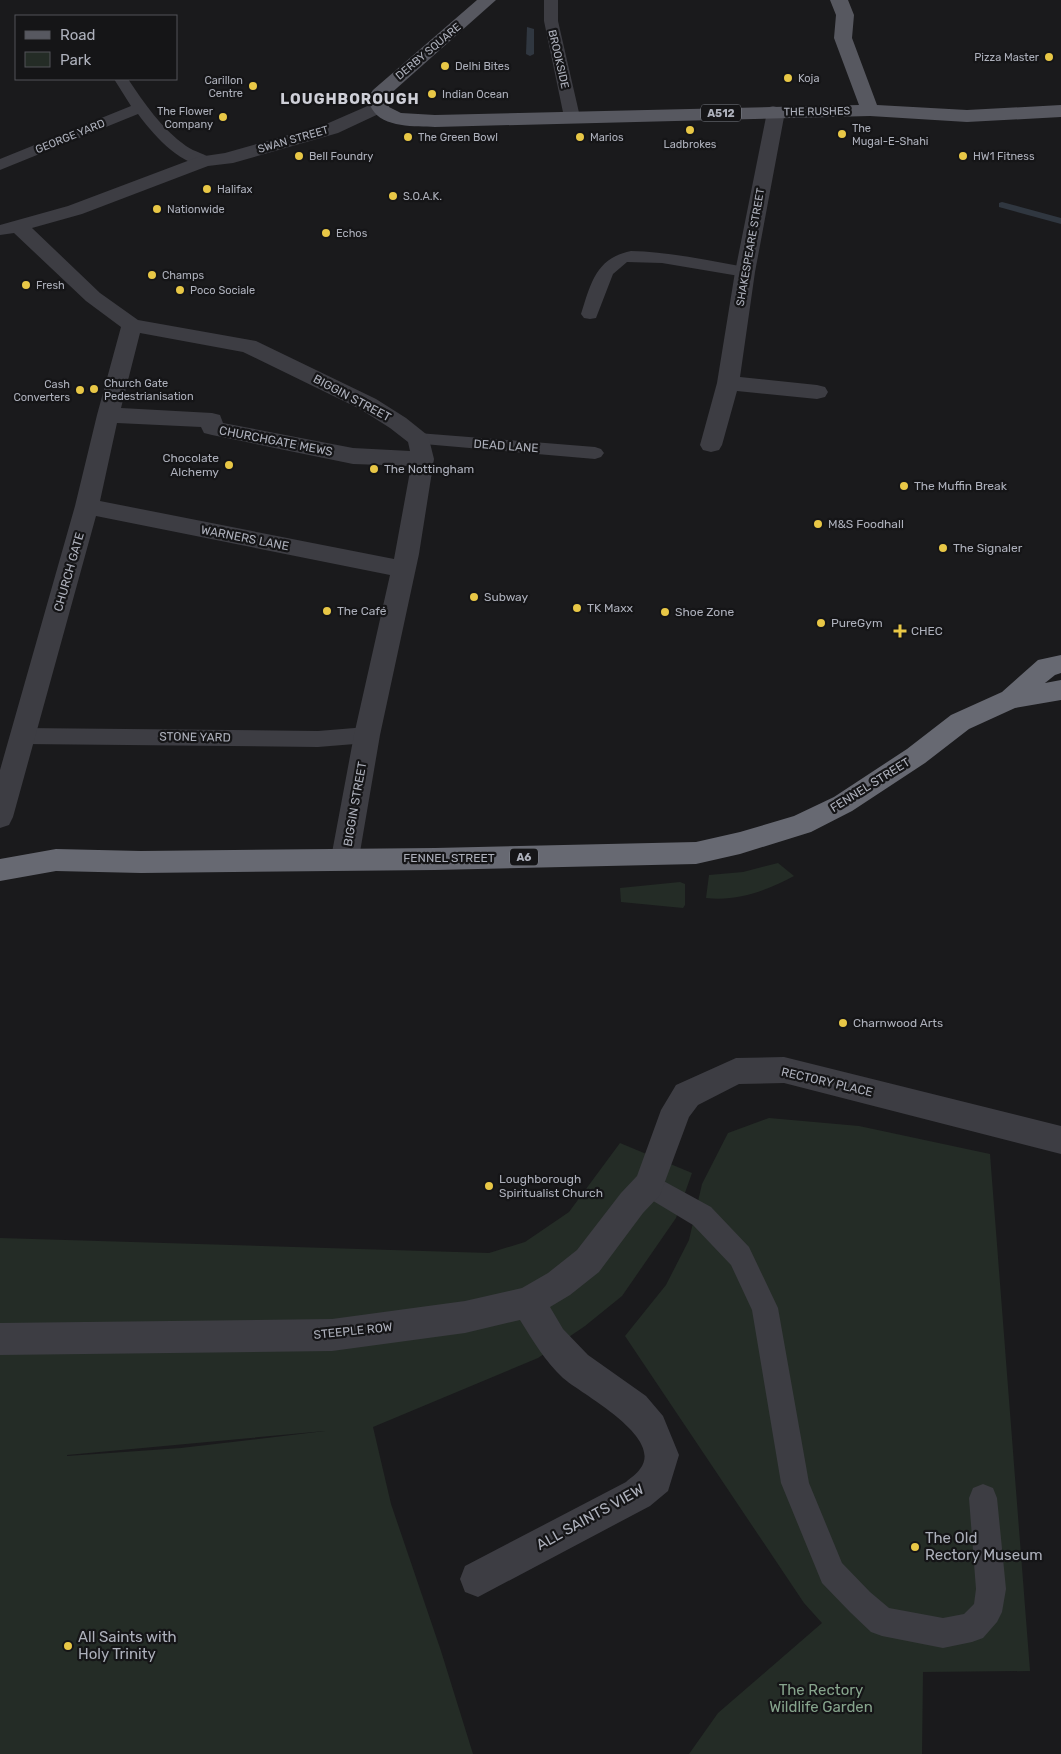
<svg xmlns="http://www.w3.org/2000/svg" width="1061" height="1754" font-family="Rubik,sans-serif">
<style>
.green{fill:#242c26;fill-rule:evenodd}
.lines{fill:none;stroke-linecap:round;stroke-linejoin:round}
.stream{fill:#303740;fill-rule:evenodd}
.lane{fill:#3d3d43;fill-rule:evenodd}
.street{fill:#3d3d43;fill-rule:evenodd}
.primary{fill:#575860;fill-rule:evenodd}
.highway{fill:#676972;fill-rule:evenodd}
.poi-dot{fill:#e8c746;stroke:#151517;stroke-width:2}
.labels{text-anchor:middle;stroke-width:4.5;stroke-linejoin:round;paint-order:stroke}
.far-street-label{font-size:11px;fill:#adb0bb;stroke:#151517}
.far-poi-label{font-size:11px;fill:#adb0bb;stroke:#151517;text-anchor:start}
.shield{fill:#151517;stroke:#7f828a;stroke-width:1}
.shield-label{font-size:11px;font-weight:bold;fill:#adb0bb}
.street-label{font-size:12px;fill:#adb0bb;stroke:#151517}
.poi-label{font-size:12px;fill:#adb0bb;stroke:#151517;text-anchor:start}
.far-district-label{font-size:15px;font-weight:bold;letter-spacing:1px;fill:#cecfd7;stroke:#151517}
.near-street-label{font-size:15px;fill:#adb0bb;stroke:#151517}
.near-poi-label{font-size:15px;fill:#adb0bb;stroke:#151517;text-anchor:start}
.near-park-label{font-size:15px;fill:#86a48c;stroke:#151517}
</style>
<rect width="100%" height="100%" fill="#1a1a1c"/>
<g class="green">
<path d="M 778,863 L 794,876 C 768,890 737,902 706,898 L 709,875 L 743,872 Z"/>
<path d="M 680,882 L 685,884 L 685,905 L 683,908 L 621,902 L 620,888 Z"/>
<path d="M 769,1118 L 859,1126 L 990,1154 L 1030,1671 L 923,1672 L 922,1754 L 689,1754 L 718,1713 L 822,1623 L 804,1603 L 625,1336 L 666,1285 L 689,1240 L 702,1184 L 728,1133 Z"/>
<path d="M 620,1143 L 692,1173 L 676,1218 L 622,1296 L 585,1326 L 538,1358 L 373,1427 L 391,1504 L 441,1651 L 473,1754 L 0,1754 L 0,1238 L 489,1253 L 525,1242 L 569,1212 ZM 325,1431 L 181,1448 L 67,1456 L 67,1455 Z"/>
</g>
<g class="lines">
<g class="stream">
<path d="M 527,27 L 534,29 L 534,54 L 530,56 L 526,54 Z"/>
<path d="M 1002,202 L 1061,218 L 1061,224 L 999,207 L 999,203 Z"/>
</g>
<g class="lane">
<path d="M 544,0 L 558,0 L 558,21 L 580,117 L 577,120 L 567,120 L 564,117 L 544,21 Z"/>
<path d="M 114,79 L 128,79 C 144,103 162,129 186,146 C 194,152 208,154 213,161 L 210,164 C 184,171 152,133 138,114 L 0,170 L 0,159 L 131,106 Z"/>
<path d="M 631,251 C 670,252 707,260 745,267 L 751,268 L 753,272 L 751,276 L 745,277 L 662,263 L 627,262 L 613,274 L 596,318 L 590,319 L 584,318 L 581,314 C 591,283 596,258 631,251 Z"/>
<path d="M 418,433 L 595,447 L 601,449 L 604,453 L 601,457 L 595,459 L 412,443 L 409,439 L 412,435 Z"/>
<path d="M 367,727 L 374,729 L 378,735 L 374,741 L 367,743 L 318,747 L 23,744 L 16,742 L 12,736 L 16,730 L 23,728 L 318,731 Z"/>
<path d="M 649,1173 L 711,1207 L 749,1247 L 778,1308 L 809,1483 L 842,1563 L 870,1592 L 889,1608 L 943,1618 L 964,1614 L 974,1604 L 976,1589 L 969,1498 L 973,1488 L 983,1484 L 993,1488 L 997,1498 L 1006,1589 L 1002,1612 L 997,1622 L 983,1638 L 972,1642 L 943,1648 L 882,1636 L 871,1632 L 850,1612 L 822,1583 L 781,1483 L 752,1310 L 731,1265 L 693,1225 L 640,1193 L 636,1185 L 640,1177 Z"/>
</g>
<g class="street">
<path d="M 379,101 L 385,103 L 388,107 L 385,111 L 338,133 L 233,163 L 208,166 L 82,214 L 32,228 L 100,293 L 138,320 L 256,341 L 376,399 L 406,418 L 426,434 L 429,439 L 434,459 L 419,554 L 380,735 L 359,858 L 355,866 L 345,869 L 335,866 L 331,858 L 354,735 L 390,575 L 96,516 L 13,817 L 9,825 L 0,828 L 0,770 L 75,506 L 97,415 L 121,327 L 86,301 L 14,233 L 0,235 L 0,225 L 68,206 L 198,157 L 225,153 L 324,125 ZM 140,333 L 243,352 L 360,409 L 390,428 L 408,442 L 410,451 L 353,448 L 223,423 L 220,415 L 212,413 L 121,408 ZM 117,423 L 201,427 L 204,433 L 212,435 L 353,464 L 411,466 L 394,559 L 100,501 Z"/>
<path d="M 773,106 L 780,108 L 784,117 L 755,272 L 740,377 L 817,385 L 825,387 L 828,392 L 825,397 L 817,399 L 737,391 L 722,445 L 719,450 L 711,452 L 703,450 L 700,445 L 717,383 L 735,272 L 766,117 L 764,112 L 766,108 Z"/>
<path d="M 784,1057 L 1061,1126 L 1061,1154 L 784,1083 L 739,1084 L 698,1105 L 689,1117 L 660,1195 L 643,1213 L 599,1272 L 570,1295 L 550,1307 L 563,1329 L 588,1355 L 646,1396 L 663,1416 L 679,1455 L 668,1491 L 650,1506 L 478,1597 L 465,1592 L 460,1579 L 465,1566 L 626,1482 C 630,1478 637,1474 640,1469 C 665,1437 581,1394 563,1378 C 545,1361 533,1341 520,1320 L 465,1333 L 332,1351 L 0,1355 L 0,1323 L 332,1319 L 465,1301 L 522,1288 L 548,1273 L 577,1250 L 621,1193 L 637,1176 L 661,1110 L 676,1085 L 736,1058 Z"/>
</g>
<path class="primary" d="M 477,0 L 496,0 L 388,96 L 389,107 L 401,113 L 435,115 L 859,105 L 834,38 L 836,15 L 830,0 L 848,0 L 854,15 L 852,38 L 877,105 L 967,110 L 1061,105 L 1061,117 L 967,122 L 870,116 L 435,127 C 416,126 383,128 372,109 C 368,102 368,96 373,90 Z"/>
<path class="highway" d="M 1061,655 L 1061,673 L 1055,675 L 1045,683 L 1061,680 L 1061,700 L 1015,708 L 969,729 L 925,763 L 852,811 L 811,832 L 740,854 L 696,864 L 435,870 L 141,873 L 56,871 L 0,881 L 0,859 L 56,849 L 141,851 L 435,848 L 696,842 L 740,832 L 794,816 L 834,797 L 907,749 L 951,715 L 1002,692 L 1038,660 Z"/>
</g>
<g class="poi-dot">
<circle cx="1049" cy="57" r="5"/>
<circle cx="445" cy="66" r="5"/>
<circle cx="788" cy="78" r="5"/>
<circle cx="253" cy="86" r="5"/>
<circle cx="432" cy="94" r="5"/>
<circle cx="223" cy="117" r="5"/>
<circle cx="690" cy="130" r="5"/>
<circle cx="842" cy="134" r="5"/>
<circle cx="408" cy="137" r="5"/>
<circle cx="580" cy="137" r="5"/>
<circle cx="299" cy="156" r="5"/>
<circle cx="963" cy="156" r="5"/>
<circle cx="207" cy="189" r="5"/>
<circle cx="393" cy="196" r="5"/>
<circle cx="157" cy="209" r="5"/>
<circle cx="326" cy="233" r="5"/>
<circle cx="152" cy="275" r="5"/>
<circle cx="26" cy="285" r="5"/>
<circle cx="180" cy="290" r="5"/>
<circle cx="94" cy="389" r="5"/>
<circle cx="80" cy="390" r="5"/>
<circle cx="229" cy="465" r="5"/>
<circle cx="374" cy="469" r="5"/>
<circle cx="904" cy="486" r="5"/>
<circle cx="818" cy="524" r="5"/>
<circle cx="943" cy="548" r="5"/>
<circle cx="474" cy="597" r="5"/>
<circle cx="577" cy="608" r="5"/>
<circle cx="327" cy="611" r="5"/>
<circle cx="665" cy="612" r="5"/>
<circle cx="821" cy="623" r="5"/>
<path d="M897.5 623.5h5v5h5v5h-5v5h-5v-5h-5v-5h5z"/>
<circle cx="843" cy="1023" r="5"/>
<circle cx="489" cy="1186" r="5"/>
<circle cx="915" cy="1547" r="5"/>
<circle cx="68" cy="1646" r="5"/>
</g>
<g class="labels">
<g class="far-street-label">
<text transform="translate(428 51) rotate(-40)" y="4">DERBY SQUARE</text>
<text transform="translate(559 59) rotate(77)" y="4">BROOKSIDE</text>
<text transform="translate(817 111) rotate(-1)" y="4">THE RUSHES</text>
<text transform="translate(70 136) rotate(-22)" y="4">GEORGE YARD</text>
<text transform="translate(293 139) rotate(-16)" y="4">SWAN STREET</text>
<text transform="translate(750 247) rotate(-80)" y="4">SHAKESPEARE STREET</text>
</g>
<g class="far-poi-label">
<text x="1039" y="61" text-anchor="end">Pizza Master</text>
<text x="455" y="70">Delhi Bites</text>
<text x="798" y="82">Koja</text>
<text x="243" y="84" text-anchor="end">Carillon<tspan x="243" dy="13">Centre</tspan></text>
<text x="442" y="98">Indian Ocean</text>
<text x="213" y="115" text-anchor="end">The Flower<tspan x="213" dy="13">Company</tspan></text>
<text x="852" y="132">The<tspan x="852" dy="13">Mugal-E-Shahi</tspan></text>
<text x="418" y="141">The Green Bowl</text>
<text x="590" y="141">Marios</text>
<text x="690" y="148" text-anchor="middle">Ladbrokes</text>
<text x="309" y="160">Bell Foundry</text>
<text x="973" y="160">HW1 Fitness</text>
<text x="217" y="193">Halifax</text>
<text x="403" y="200">S.O.A.K.</text>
<text x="167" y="213">Nationwide</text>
<text x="336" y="237">Echos</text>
<text x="162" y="279">Champs</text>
<text x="36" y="289">Fresh</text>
<text x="190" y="294">Poco Sociale</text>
<text x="104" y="387">Church Gate<tspan x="104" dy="13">Pedestrianisation</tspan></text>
<text x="70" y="388" text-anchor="end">Cash<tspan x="70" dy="13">Converters</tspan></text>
</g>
<g class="shield">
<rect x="701" y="104.5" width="40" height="17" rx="4"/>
<rect x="510" y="848.5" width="28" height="17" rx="4"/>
</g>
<g class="shield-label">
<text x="721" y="117">A512</text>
<text x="524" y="861">A6</text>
</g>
<g class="street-label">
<text transform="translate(352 398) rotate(28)" y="4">BIGGIN STREET</text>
<text transform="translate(276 441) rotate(11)" y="4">CHURCHGATE MEWS</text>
<text transform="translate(506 446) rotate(4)" y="4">DEAD LANE</text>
<text transform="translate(245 538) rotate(11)" y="4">WARNERS LANE</text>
<text transform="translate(69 572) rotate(-74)" y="4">CHURCH GATE</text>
<text transform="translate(195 737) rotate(1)" y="4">STONE YARD</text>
<text transform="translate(870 785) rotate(-32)" y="4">FENNEL STREET</text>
<text transform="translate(355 804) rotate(-80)" y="4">BIGGIN STREET</text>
<text x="449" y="862">FENNEL STREET</text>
<text transform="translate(827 1082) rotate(13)" y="4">RECTORY PLACE</text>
<text transform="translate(353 1331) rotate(-6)" y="4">STEEPLE ROW</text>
</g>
<g class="poi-label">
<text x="219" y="462" text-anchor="end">Chocolate<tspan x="219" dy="14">Alchemy</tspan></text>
<text x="384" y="473">The Nottingham</text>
<text x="914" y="490">The Muffin Break</text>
<text x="828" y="528">M&amp;S Foodhall</text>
<text x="953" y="552">The Signaler</text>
<text x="484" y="601">Subway</text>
<text x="587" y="612">TK Maxx</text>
<text x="337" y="615">The Café</text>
<text x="675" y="616">Shoe Zone</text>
<text x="831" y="627">PureGym</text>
<text x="911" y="635">CHEC</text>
<text x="853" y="1027">Charnwood Arts</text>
<text x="499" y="1183">Loughborough<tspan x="499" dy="14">Spiritualist Church</tspan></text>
</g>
<g class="far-district-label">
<text x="350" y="104">LOUGHBOROUGH</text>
</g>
<g class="near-street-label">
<text transform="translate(590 1517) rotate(-29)" y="5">ALL SAINTS VIEW</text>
</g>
<g class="near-poi-label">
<text x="925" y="1543">The Old<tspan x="925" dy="17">Rectory Museum</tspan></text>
<text x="78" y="1642">All Saints with<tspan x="78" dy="17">Holy Trinity</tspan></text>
</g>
<g class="near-park-label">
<text x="821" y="1695">The Rectory<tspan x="821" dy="17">Wildlife Garden</tspan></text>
</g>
</g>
<rect x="15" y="15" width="162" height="65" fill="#151517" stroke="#525359"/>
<rect x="25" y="31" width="25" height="8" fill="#575860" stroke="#525359"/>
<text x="60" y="40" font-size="15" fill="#adb0bb">Road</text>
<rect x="25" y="52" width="25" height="15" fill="#242c26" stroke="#525359"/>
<text x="60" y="65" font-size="15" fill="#adb0bb">Park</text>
</svg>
